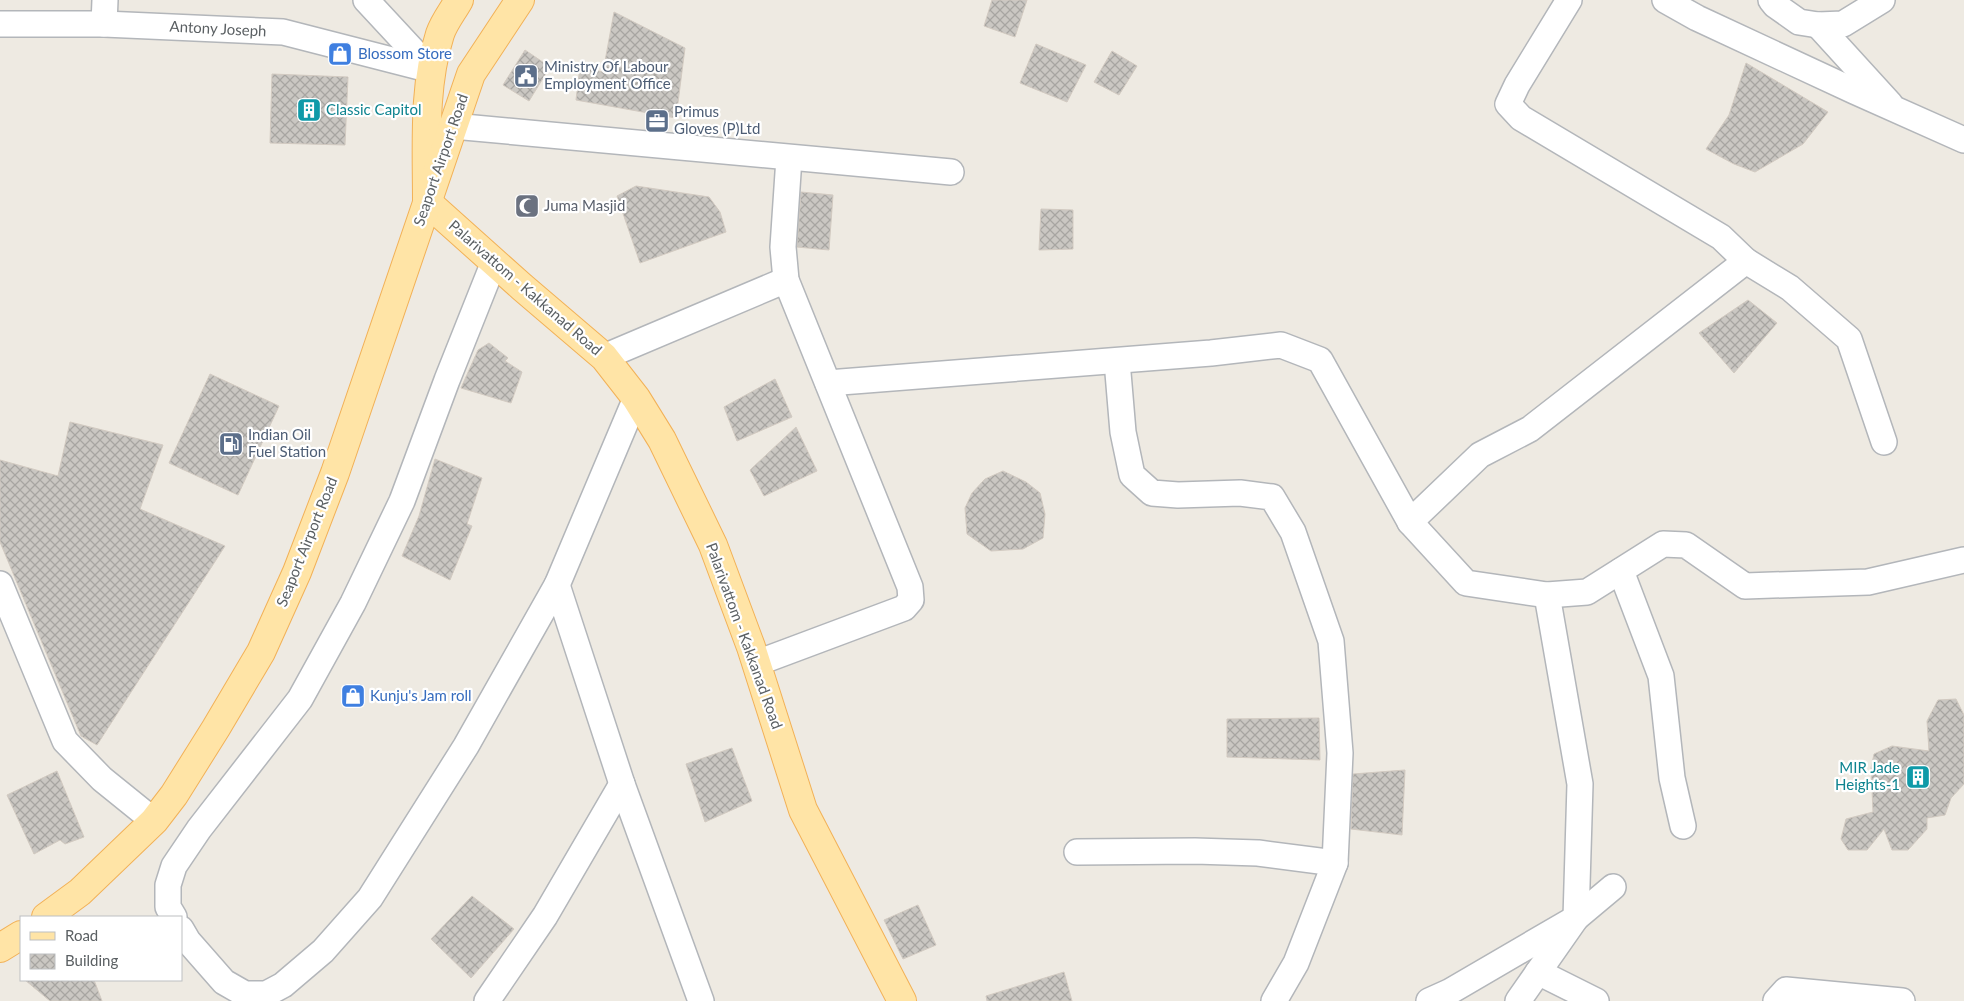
<svg xmlns="http://www.w3.org/2000/svg" width="1964" height="1001" font-family="Lato,sans-serif">
<style>
.building{fill:url(#building-cross-hatch);stroke:#d2cac1}
.lines{fill:none;stroke-linecap:round;stroke-linejoin:round}
.minor-casing{stroke:#b3b6ba;stroke-width:28}
.major-casing{stroke:#f2b157;stroke-width:30}
.minor{stroke:#fff;stroke-width:25}
.major{stroke:#ffe4a6;stroke-width:28}
.labels{text-anchor:middle;stroke-width:4.5;stroke-linejoin:round;paint-order:stroke}
.street-label{font-size:15px;fill:#5b6063;stroke:#fff}
.shop-label{font-size:15px;fill:#366cbe;stroke:#fff;text-anchor:start}
.service-label{font-size:15px;fill:#4e5e75;stroke:#fff;text-anchor:start}
.culture-label{font-size:15px;fill:#0d838f;stroke:#fff;text-anchor:start}
.worship-label{font-size:15px;fill:#5b616d;stroke:#fff;text-anchor:start}
</style>
<defs>
<pattern id="building-cross-hatch" width="8" height="8" patternUnits="userSpaceOnUse" patternTransform="scale(1.25)"><rect width="8" height="8" fill="#cac7c2"/><path d="M0 0l8 8M0 8l8-8" fill="none" stroke="#a7a5a1"/></pattern>
</defs>
<rect width="100%" height="100%" fill="#eeeae2"/>
<g class="building">
<path d="M 992,0 L 1027,0 L 1015,37 L 984,26 Z"/>
<path d="M 614,12 L 685,48 L 676,118 L 576,100 L 580,67 L 603,72 Z"/>
<path d="M 1036,44 L 1086,65 L 1067,102 L 1020,83 Z"/>
<path d="M 525,50 L 550,67 L 529,101 L 503,85 Z"/>
<path d="M 1112,51 L 1137,66 L 1119,95 L 1094,82 Z"/>
<path d="M 1746,63 L 1828,112 L 1803,144 L 1755,172 L 1734,164 L 1706,149 L 1729,115 Z"/>
<path d="M 272,74 L 348,77 L 345,145 L 270,143 Z"/>
<path d="M 636,186 L 709,197 L 720,212 L 726,232 L 640,263 L 617,196 Z"/>
<path d="M 801,192 L 833,195 L 829,250 L 797,247 Z"/>
<path d="M 1041,209 L 1073,210 L 1073,249 L 1039,250 Z"/>
<path d="M 1748,300 L 1777,323 L 1734,373 L 1699,333 Z"/>
<path d="M 489,343 L 508,358 L 505,361 L 522,372 L 511,403 L 461,388 L 478,350 Z"/>
<path d="M 210,374 L 279,406 L 238,495 L 169,463 Z"/>
<path d="M 775,379 L 792,417 L 737,441 L 724,407 Z"/>
<path d="M 70,422 L 163,445 L 140,509 L 225,546 L 97,745 L 81,736 L 0,542 L 0,460 L 58,476 Z"/>
<path d="M 796,427 L 817,471 L 764,496 L 750,470 Z"/>
<path d="M 435,459 L 482,478 L 467,524 L 472,526 L 450,580 L 402,556 L 419,516 Z"/>
<path d="M 1003,471 L 1026,482 L 1040,493 L 1045,514 L 1043,538 L 1023,549 L 991,551 L 967,534 L 965,508 L 972,493 L 985,479 Z"/>
<path d="M 1956,699 L 1964,715 L 1964,784 L 1951,798 L 1945,815 L 1927,818 L 1927,829 L 1908,850 L 1892,850 L 1884,829 L 1867,850 L 1848,850 L 1841,839 L 1846,819 L 1873,812 L 1871,768 L 1874,754 L 1892,746 L 1929,751 L 1927,721 L 1938,700 Z"/>
<path d="M 1319,718 L 1320,760 L 1227,757 L 1227,719 Z"/>
<path d="M 732,748 L 752,801 L 705,822 L 686,764 Z"/>
<path d="M 1405,770 L 1402,835 L 1351,829 L 1353,774 Z"/>
<path d="M 57,771 L 84,837 L 65,844 L 60,840 L 34,854 L 7,795 Z"/>
<path d="M 472,896 L 514,929 L 471,978 L 431,939 Z"/>
<path d="M 918,905 L 936,945 L 903,959 L 884,920 Z"/>
<path d="M 1064,972 L 1072,1001 L 987,1001 L 986,996 Z"/>
<path d="M 25,980 L 94,980 L 102,1001 L 50,1001 Z"/>
</g>
<g class="lines">
<defs>
<g id="minor">
<path d="M 366,0 L 431,70"/>
<path d="M 1569,0 L 1517,85 L 1508,104 L 1521,118 L 1721,237 L 1746,261"/>
<path d="M 1665,0 L 1697,18 L 1854,91 L 1964,140"/>
<path d="M 1771,0 L 1775,5 L 1799,22 L 1818,25 L 1843,24 L 1882,0"/>
<path d="M 0,24 L 104,24 L 283,32 L 431,70"/>
<path d="M 104,24 L 105,0"/>
<path d="M 1818,25 L 1890,104"/>
<path d="M 453,126 L 951,172"/>
<path d="M 604,357 L 786,280"/>
<path d="M 1117,361 L 1123,432 L 1132,475 L 1152,493 L 1178,495 L 1240,493 L 1272,497 L 1293,532 L 1331,641 L 1340,753 L 1335,863 L 1296,963 L 1274,1001"/>
<path d="M 828,383 L 1211,353 L 1281,345 L 1320,360 L 1410,522 L 1466,583 L 1547,595 L 1587,592 L 1663,544 L 1686,545 L 1745,586 L 1868,582 L 1964,560"/>
<path d="M 1410,522 L 1480,455 L 1530,429 L 1746,261 L 1790,288 L 1849,339 L 1884,442"/>
<path d="M 1621,571 L 1661,676 L 1672,778 L 1683,826"/>
<path d="M 0,584 L 65,741 L 102,779 L 154,821"/>
<path d="M 557,585 L 622,784 L 701,1001"/>
<path d="M 757,663 L 904,608 L 911,600 L 910,587 L 786,280 L 783,247 L 789,158"/>
<path d="M 1077,852 L 1195,851 L 1258,853 L 1335,863"/>
<path d="M 174,917 L 168,907 L 168,885 L 174,866 L 199,829 L 300,699 L 353,603 L 402,501 L 447,380 L 494,262"/>
<path d="M 181,929 L 188,941 L 224,982 L 245,994 L 266,994 L 283,985 L 323,951 L 370,898 L 466,746 L 557,585 L 636,398"/>
<path d="M 1538,972 L 1596,1001"/>
<path d="M 487,1001 L 545,916 L 622,784"/>
<path d="M 1429,1001 L 1449,992 L 1576,918 L 1613,887"/>
<path d="M 1518,1001 L 1576,918 L 1580,784 L 1547,595"/>
<path d="M 1776,1001 L 1786,990 L 1902,1001"/>
</g>
<g id="major">
<path d="M 459,0 C 453,11 444,22 440,34 C 423,87 427,146 427,202 L 522,287 L 604,357 L 636,398 L 662,440 L 713,545 L 751,647 L 803,810 L 902,1001"/>
<path d="M 46,917 L 80,892 L 154,821 L 174,795 L 216,728 L 261,652 L 297,572 L 335,473 L 471,74 L 520,0"/>
<path d="M 0,948 L 21,935"/>
</g>
</defs>
<use href="#minor" class="minor-casing"/>
<use href="#major" class="major-casing"/>
<use href="#minor" class="minor"/>
<use href="#major" class="major"/>
</g>
<defs>
<symbol id="shop-square" viewBox="-11 -11 22 22"><rect x="-9" y="-9" width="18" height="18" rx="4" fill="#3f7fe0" stroke="#fff"/><path d="M-5-2.5h2.3a2.7 3.5 0 0 1 5.4 0H5L5.5 6h-11ZM-1.5-2.5h3a1.5 2.3 0 0 0-3 0Z" fill="#fff"/></symbol>
<symbol id="civic-square" viewBox="-11 -11 22 22"><rect x="-9" y="-9" width="18" height="18" rx="4" fill="#5c6f8a" stroke="#fff"/><path d="M-.6-6.5H3V-4.5H.6V-3L4-1V1h2V6H-6V1h2V-1L-.6-3ZM-1.2 2.5V6h2.4V2.5Z" fill="#fff"/></symbol>
<symbol id="building-square" viewBox="-11 -11 22 22"><rect x="-9" y="-9" width="18" height="18" rx="4" fill="#0f9aa8" stroke="#fff"/><path d="M-4-6H4V6H1V3H-1V6H-4ZM-2.5-4.3h1.7v1.8h-1.7ZM.8-4.3h1.7v1.8H.8ZM-2.5-1h1.7V.8h-1.7ZM.8-1h1.7V.8H.8Z" fill="#fff"/></symbol>
<symbol id="office-square" viewBox="-11 -11 22 22"><rect x="-9" y="-9" width="18" height="18" rx="4" fill="#5c6f8a" stroke="#fff"/><path d="M-6-3h4V-5.5h4V-3h4V5H-6ZM-1-4.5V-3h2v-1.5ZM-6 0V1H6V0Z" fill="#fff"/></symbol>
<symbol id="mosque-square" viewBox="-11 -11 22 22"><rect x="-9" y="-9" width="18" height="18" rx="4" fill="#6b7280" stroke="#fff"/><path d="M3.5-4.9A6 6 0 1 0 3.5 4.9A5 5 0 1 1 3.5-4.9Z" fill="#fff"/></symbol>
<symbol id="fuel-square" viewBox="-11 -11 22 22"><rect x="-9" y="-9" width="18" height="18" rx="4" fill="#5c6f8a" stroke="#fff"/><path d="M-5.5-6h7V0h2V4h1.3V-2.5L3-4.5l.8-.8L6-3V5H2.5V1h-1V6h-7ZM-4.2-4.7v3.2H.2V-4.7Z" fill="#fff"/></symbol>
</defs>
<g fill-rule="evenodd">
<use href="#shop-square" x="326" y="40" width="28" height="28"/>
<use href="#civic-square" x="512" y="62" width="28" height="28"/>
<use href="#building-square" x="295" y="96" width="28" height="28"/>
<use href="#office-square" x="643" y="107" width="28" height="28"/>
<use href="#mosque-square" x="513" y="192" width="28" height="28"/>
<use href="#fuel-square" x="217" y="430" width="28" height="28"/>
<use href="#shop-square" x="339" y="682" width="28" height="28"/>
<use href="#building-square" x="1904" y="763" width="28" height="28"/>
</g>
<g class="labels">
<g class="street-label">
<text transform="translate(218 29) rotate(3)" y="5">Antony Joseph</text>
<text transform="translate(441 160) rotate(-71)" y="5">Seaport Airport Road</text>
<text transform="translate(525 288) rotate(41)" y="5">Palarivattom - Kakkanad Road</text>
<text transform="translate(307 542) rotate(-68)" y="5">Seaport Airport Road</text>
<text transform="translate(744 636) rotate(70)" y="5">Palarivattom - Kakkanad Road</text>
</g>
<g class="shop-label">
<text x="358" y="59">Blossom Store</text>
<text x="370" y="701">Kunju's Jam roll</text>
</g>
<g class="service-label">
<text x="544" y="72">Ministry Of Labour<tspan x="544" dy="17">Employment Office</tspan></text>
<text x="674" y="117">Primus<tspan x="674" dy="17">Gloves (P)Ltd</tspan></text>
<text x="248" y="440">Indian Oil<tspan x="248" dy="17">Fuel Station</tspan></text>
</g>
<g class="culture-label">
<text x="326" y="115">Classic Capitol</text>
<text x="1900" y="773" text-anchor="end">MIR Jade<tspan x="1900" dy="17">Heights-1</tspan></text>
</g>
<g class="worship-label">
<text x="544" y="211">Juma Masjid</text>
</g>
</g>
<rect x="20" y="916" width="162" height="65" fill="#ffffff" stroke="#bdbfc1"/>
<rect x="30" y="932" width="25" height="8" fill="#ffe4a6" stroke="#bdbfc1"/>
<text x="65" y="941" font-size="15" fill="#5b6063">Road</text>
<rect x="30" y="954" width="25" height="15" fill="url(#building-cross-hatch)" stroke="#bdbfc1"/>
<text x="65" y="966" font-size="15" fill="#5b6063">Building</text>
</svg>
